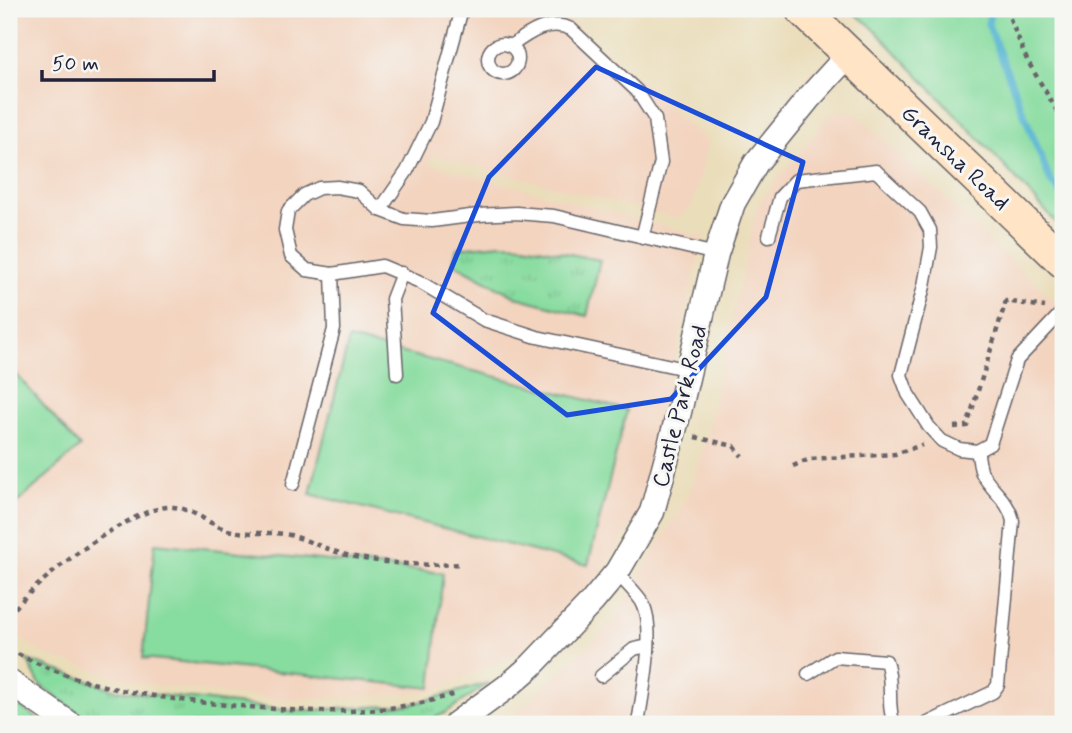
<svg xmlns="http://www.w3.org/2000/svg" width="1072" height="733" font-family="Mynerve,sans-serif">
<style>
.built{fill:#f3d4bf}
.grass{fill:url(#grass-tufts);stroke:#547f6d;stroke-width:2}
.park{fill:#87dc9f;stroke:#547f6d;stroke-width:2}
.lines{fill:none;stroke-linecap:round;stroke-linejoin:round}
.stream{stroke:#52b4d1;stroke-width:7}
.lane-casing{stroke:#686367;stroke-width:15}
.street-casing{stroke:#686367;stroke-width:27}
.secondary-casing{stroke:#686367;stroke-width:36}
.path{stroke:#686367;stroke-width:4.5;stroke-dasharray:5 5;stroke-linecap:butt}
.lane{stroke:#fff;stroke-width:12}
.street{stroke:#fff;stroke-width:24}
.secondary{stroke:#ffe4c6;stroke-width:33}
.marked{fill:none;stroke:#1d4ed8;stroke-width:5;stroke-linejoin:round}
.labels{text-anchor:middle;stroke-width:6;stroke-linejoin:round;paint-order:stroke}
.street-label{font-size:23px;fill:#22223b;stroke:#f6f6f2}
</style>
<defs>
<pattern id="grass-tufts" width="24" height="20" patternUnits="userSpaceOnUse" patternTransform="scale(1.75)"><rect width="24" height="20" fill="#87dc9f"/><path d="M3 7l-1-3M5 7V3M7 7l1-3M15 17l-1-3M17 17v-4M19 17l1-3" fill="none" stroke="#74bc8a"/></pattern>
</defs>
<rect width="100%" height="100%" fill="#f6f6f2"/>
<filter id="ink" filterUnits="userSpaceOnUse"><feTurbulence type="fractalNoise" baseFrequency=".0143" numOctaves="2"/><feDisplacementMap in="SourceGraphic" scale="14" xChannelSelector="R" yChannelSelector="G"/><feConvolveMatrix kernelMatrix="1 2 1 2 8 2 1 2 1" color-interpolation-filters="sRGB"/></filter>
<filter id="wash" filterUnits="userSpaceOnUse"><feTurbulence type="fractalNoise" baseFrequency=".00686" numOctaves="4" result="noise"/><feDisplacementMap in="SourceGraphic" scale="28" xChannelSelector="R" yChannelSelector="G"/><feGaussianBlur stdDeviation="1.57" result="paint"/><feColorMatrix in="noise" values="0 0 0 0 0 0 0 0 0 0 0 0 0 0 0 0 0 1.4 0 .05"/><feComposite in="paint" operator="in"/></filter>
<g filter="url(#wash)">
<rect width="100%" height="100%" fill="#eaddba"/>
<g class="built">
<path d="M 9,9 L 557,9 L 708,142 L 692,207 L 676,218 L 433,155 L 430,164 L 704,237 L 637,517 L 586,595 L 514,655 L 433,692 L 281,700 L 143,684 L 45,655 L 9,631 Z"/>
<path d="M 842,110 L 856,114 L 1063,310 L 1063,724 L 499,724 L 521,709 L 611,624 L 690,492 L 705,441 L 757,209 L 764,195 L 829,117 Z"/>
</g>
<g class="grass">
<path d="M 502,244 L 524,245 L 600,260 L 587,316 L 516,297 L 453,263 L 457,248 Z"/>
<path d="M 27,660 L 116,690 L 294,711 L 409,705 L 489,683 L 445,713 L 420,724 L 93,724 L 40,685 Z"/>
</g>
<g class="park">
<path d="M 848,9 L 1063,9 L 1063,230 L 984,144 L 870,25 Z"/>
<path d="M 349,339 L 627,410 L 588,565 L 310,494 Z"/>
<path d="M 9,366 L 80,447 L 9,510 Z"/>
<path d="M 155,543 L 443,573 L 431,688 L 143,658 Z"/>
<path d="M 9,698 L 44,724 L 9,724 Z"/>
</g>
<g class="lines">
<path class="stream" d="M 991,9 L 988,24 L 1051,182 L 1063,195"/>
</g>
</g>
<g filter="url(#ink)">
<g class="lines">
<defs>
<g id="lane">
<circle cx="503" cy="59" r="15"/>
<path d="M 511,46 C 530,32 549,19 571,29 L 637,91 L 655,119 L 661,162 L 642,238"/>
<path d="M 380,210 L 407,171 L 431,122 L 462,9"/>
<path d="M 769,236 L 780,197 L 796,180 L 876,171 L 920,212 L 930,230 L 931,247 L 924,286 L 901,375 L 908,394 L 929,427 L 942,441 L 959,449 L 977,451 L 990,444 L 1017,360 L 1063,311"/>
<path d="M 690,370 L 537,337 L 484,320 L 418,281 L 382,266 L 332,274 L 307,270 L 291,256 L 285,230 L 288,211 L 304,195 L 319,188 L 337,187 L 359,191 L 380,210 L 404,219 L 432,221 L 478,215 L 516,213 L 554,216 L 716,254"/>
<path d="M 397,374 L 392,299 L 402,273"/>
<path d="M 293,484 L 334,329 L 332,274"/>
<path d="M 617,572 C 624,582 636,592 642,602 C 657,629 642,694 638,724"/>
<path d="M 808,674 L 835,657 L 886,661 C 894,685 886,703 894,724"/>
<path d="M 601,676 L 634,649 L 648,646"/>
<path d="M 926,724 L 993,692 L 998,685 L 1013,521 C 1009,500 991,491 982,473 C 979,467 979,457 977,451"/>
</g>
<g id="street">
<path d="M 9,682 L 70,724"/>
<path d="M 456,724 L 508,686 L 531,666 L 592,602 L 617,572 L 652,512 L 679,412 L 716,254 L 733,203 L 756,163 L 808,99 L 850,53"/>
</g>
<path id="secondary" d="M 802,9 L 1063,261"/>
</defs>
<use href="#lane" class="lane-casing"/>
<use href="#street" class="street-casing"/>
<use href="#secondary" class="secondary-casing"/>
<g class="path">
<path d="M 1006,9 L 1027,60 L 1063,121"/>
<path d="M 954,427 L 967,426 L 1006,301 L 1045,307"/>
<path d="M 695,437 L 734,446 L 742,456"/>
<path d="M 793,466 L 810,459 L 895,454 L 922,445"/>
<path d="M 9,616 C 30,584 135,503 173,507 C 195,509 211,527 232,531 C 251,535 271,531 290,535 C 307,540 323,548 340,553 C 374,564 425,566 461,564"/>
<path d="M 9,649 C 78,689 161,699 239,706 C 295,711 353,715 409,705 C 425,703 440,698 456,694"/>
</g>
<use href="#lane" class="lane"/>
<use href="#street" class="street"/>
<use href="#secondary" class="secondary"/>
</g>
</g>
<path class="marked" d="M 596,67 L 803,162 L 766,297 L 671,399 L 567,415 L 433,313 L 489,177 Z"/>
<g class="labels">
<g class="street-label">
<text transform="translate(956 157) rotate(44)" y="8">Gransha Road</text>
<text transform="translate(679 406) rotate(-76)" y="8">Castle Park Road</text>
</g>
</g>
<rect width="1072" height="733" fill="none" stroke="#f6f6f2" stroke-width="35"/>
<path d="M42 70v10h172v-10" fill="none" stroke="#22223b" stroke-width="3.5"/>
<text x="52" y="70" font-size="21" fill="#22223b" stroke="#f6f6f2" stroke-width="5" paint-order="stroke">50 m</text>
</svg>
